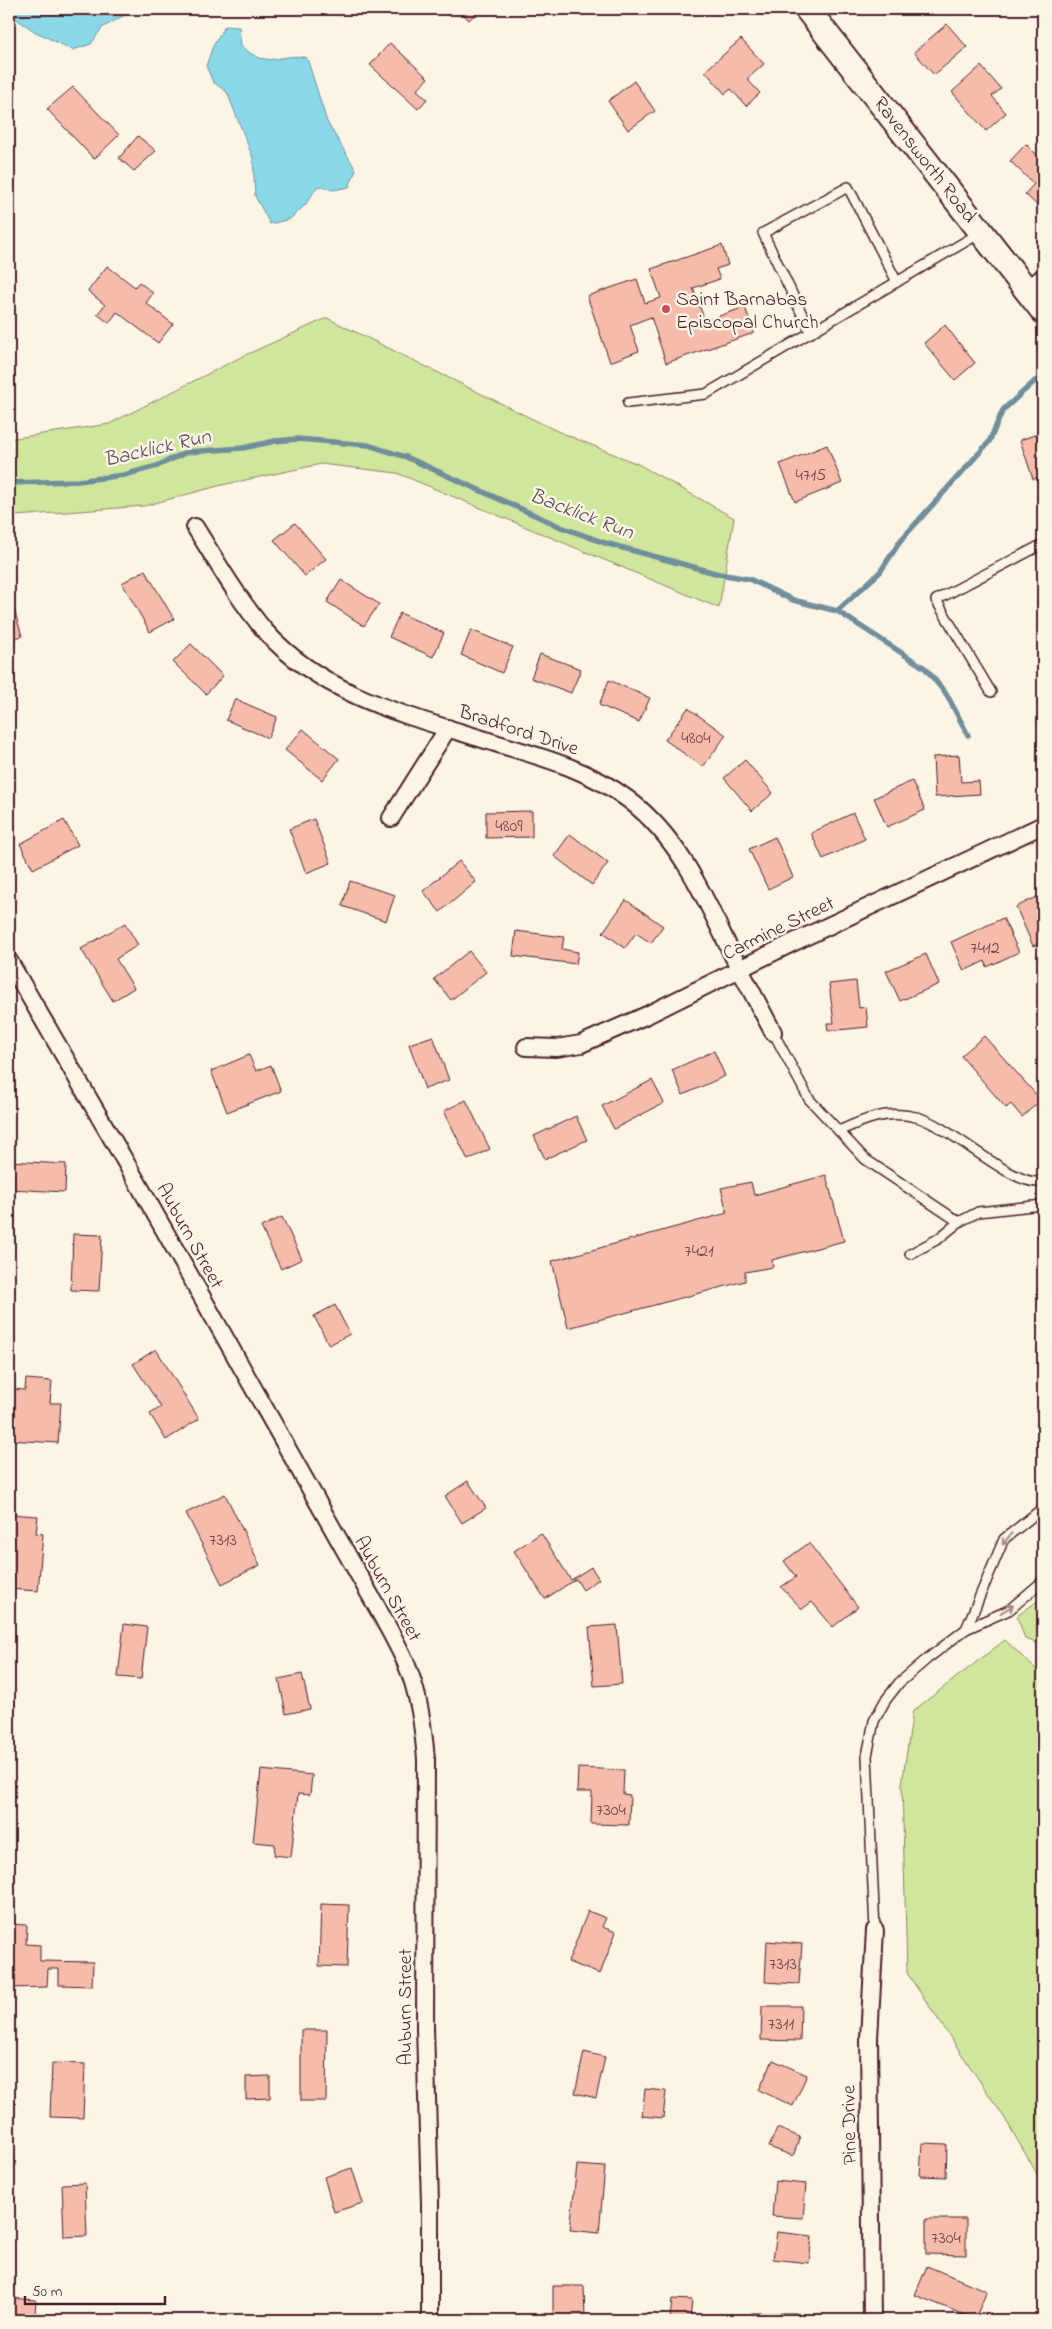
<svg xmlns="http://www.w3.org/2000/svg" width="1052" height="2329" font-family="'Indie Flower',sans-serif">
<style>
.green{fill:#cfe69c;stroke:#8c8264}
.water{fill:#89d8e7;stroke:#708e9c}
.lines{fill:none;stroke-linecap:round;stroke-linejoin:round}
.stream{stroke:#708e9c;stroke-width:5.5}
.building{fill:#f5bcab;stroke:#4a1f2b}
.lane-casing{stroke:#4a1f2b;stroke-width:12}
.street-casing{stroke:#4a1f2b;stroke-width:20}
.secondary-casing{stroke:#4a1f2b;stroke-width:28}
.lane{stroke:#fcf5e5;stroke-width:9}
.street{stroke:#fcf5e5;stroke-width:16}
.secondary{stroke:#fcf5e5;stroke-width:24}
.oneway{stroke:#a38a88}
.poi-dot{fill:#d1495b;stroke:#fcf5e5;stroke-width:2}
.labels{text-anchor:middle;stroke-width:5;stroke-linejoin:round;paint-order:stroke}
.number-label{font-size:18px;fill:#75464b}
.street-label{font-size:20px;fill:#4a1f2b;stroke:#fcf5e5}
.poi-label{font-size:20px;fill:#4a1f2b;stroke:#fcf5e5;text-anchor:start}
.water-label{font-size:21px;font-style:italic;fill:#5a4d5a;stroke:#fcf5e5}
</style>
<rect width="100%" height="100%" fill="#fcf5e5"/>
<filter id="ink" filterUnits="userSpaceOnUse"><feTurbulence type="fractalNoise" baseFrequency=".02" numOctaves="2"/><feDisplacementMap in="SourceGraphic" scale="10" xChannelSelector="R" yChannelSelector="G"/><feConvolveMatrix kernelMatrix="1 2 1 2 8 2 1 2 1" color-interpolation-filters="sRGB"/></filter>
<g filter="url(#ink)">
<g class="green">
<path d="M 327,318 L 557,431 L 638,464 L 734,518 L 719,608 L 397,473 L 321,464 L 222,485 L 144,506 L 15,516 L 9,519 L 9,439 L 109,424 L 241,357 Z"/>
<path d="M 1043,1597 L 1043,1645 L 1025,1639 L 1017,1616 Z"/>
<path d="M 1005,1640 L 1043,1676 L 1043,2184 L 1004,2117 L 907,1973 L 902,1784 L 913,1711 Z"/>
</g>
<g class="water">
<path d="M 9,9 L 135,9 L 102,28 L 91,44 L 73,50 L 34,31 L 9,14 Z"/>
<path d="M 225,26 L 239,27 L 241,46 C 271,72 278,51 307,58 L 327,122 L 356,170 L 349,187 L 333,190 L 318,186 L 305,205 L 290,219 L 270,224 L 255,196 L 253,158 L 227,92 L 213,82 L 206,66 L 213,46 Z"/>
</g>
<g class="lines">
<g class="stream">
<path d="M 9,483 L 78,481 L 124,475 L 157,466 L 187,452 L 243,448 L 275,441 L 298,439 L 368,445 L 406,457 L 561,527 L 605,543 L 719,574 L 749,579 L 793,600 L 837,611 L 880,572 L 901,540 L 989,442 L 1003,410 L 1035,381 L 1043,379"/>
<path d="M 837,611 L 925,668 L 947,695 L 968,735"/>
</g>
</g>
<g class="building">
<path d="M 458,9 L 481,9 L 469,20 Z"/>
<path d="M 947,24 L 967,47 L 934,75 L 914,52 Z"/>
<path d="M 741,39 L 764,64 L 747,79 L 760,93 L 746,106 L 731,89 L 725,94 L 705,71 Z"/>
<path d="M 390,43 L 428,78 L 417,90 L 427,99 L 418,109 L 370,65 Z"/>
<path d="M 981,66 L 1001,89 L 992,96 L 1006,113 L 986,131 L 952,92 Z"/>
<path d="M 634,81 L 655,111 L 628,130 L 608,101 Z"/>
<path d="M 73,87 L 119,135 L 94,159 L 47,109 Z"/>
<path d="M 138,136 L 156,151 L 134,171 L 119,158 Z"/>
<path d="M 1026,144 L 1043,161 L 1043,211 L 1025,194 L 1034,184 L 1010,161 Z"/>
<path d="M 722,245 L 728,265 L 716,269 L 720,279 L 693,288 L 705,321 L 745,307 L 754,333 L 666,363 L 651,317 L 630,325 L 639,351 L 610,362 L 587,296 L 637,279 L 645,303 L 661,298 L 651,269 Z"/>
<path d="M 107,266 L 135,287 L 139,282 L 153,293 L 146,303 L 173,324 L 158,343 L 117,312 L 109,323 L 97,314 L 105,305 L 88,291 Z"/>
<path d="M 945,325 L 975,363 L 955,380 L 924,343 Z"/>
<path d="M 1043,432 L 1043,476 L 1033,479 L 1020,440 Z"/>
<path d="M 827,445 L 842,483 L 795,502 L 780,464 Z"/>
<path d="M 295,523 L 326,559 L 305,576 L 274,540 Z"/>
<path d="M 145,570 L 174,619 L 150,632 L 122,583 Z"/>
<path d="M 341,580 L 379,604 L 364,626 L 327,602 Z"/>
<path d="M 13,606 L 22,636 L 9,640 L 9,608 Z"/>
<path d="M 400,613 L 444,633 L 433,657 L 389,637 Z"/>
<path d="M 471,630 L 513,647 L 502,673 L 461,655 Z"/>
<path d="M 191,644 L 223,676 L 206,694 L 173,662 Z"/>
<path d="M 540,654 L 581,669 L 571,693 L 531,678 Z"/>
<path d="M 609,680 L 650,698 L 639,722 L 599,705 Z"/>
<path d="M 235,699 L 277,717 L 268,738 L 226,720 Z"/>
<path d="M 688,708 L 726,735 L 703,767 L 665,740 Z"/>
<path d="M 303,729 L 339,759 L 322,780 L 285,750 Z"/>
<path d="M 959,755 L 961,782 L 979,781 L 980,794 L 935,797 L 933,757 Z"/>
<path d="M 745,760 L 773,793 L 752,811 L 724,778 Z"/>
<path d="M 912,781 L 925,810 L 887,827 L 874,798 Z"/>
<path d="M 532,811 L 532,837 L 486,838 L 486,812 Z"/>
<path d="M 853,813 L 865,839 L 823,859 L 811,833 Z"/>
<path d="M 314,819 L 331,863 L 306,873 L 289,829 Z"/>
<path d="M 64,820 L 78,845 L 33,869 L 20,844 Z"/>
<path d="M 570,834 L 608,863 L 592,885 L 554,856 Z"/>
<path d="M 775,837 L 793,877 L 768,889 L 749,849 Z"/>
<path d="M 459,861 L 476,882 L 440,912 L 423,891 Z"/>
<path d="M 350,881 L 395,895 L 386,921 L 342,906 Z"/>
<path d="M 1043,894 L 1043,942 L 1033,946 L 1016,907 Z"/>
<path d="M 626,900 L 663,926 L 651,943 L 636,933 L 625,948 L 603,932 Z"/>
<path d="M 1003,918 L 1019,952 L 987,967 L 985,961 L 964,971 L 951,942 Z"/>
<path d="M 125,923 L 138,945 L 116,959 L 134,988 L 113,1001 L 81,949 Z"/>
<path d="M 516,931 L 564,937 L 562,949 L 578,952 L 576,964 L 513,956 Z"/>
<path d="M 469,951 L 486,972 L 451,1000 L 434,979 Z"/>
<path d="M 926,954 L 939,984 L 900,1001 L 886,971 Z"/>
<path d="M 856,981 L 859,1008 L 866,1007 L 868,1027 L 828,1031 L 827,1023 L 834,1023 L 829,984 Z"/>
<path d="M 433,1036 L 449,1080 L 425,1089 L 409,1044 Z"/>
<path d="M 984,1036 L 1041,1100 L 1022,1117 L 1011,1104 L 1006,1108 L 961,1056 Z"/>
<path d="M 714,1051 L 725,1076 L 683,1095 L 672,1070 Z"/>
<path d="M 249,1055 L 256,1071 L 271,1065 L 281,1091 L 227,1112 L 211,1071 Z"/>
<path d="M 652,1080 L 664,1103 L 614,1129 L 602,1106 Z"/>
<path d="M 466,1100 L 490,1149 L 468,1160 L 444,1111 Z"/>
<path d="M 576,1116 L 587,1140 L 545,1159 L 534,1136 Z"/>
<path d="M 9,1161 L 66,1164 L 65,1192 L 9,1189 Z"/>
<path d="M 826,1175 L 844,1241 L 772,1260 L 773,1267 L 745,1272 L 745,1281 L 568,1328 L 552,1261 L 727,1213 L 721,1188 L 751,1182 L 754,1195 Z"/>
<path d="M 282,1217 L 302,1259 L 281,1269 L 261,1227 Z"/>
<path d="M 73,1234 L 102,1235 L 99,1291 L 71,1290 Z"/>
<path d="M 335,1305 L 350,1334 L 329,1345 L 314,1316 Z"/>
<path d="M 156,1349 L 199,1419 L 166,1440 L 150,1414 L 161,1407 L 133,1364 Z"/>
<path d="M 26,1379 L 52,1381 L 50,1403 L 61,1403 L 58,1443 L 9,1440 L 13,1389 L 25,1390 Z"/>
<path d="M 468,1481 L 486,1508 L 462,1523 L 445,1496 Z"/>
<path d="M 225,1494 L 260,1565 L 222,1584 L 186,1513 Z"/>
<path d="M 9,1514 L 38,1516 L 36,1533 L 43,1534 L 38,1591 L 9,1589 Z"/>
<path d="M 541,1533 L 571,1580 L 591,1567 L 599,1579 L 583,1590 L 576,1579 L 545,1599 L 514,1551 Z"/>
<path d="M 809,1543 L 858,1607 L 833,1627 L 812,1602 L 802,1609 L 781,1587 L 796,1577 L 784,1561 Z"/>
<path d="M 124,1624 L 147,1627 L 141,1679 L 118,1677 Z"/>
<path d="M 617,1625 L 622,1684 L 594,1686 L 589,1627 Z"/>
<path d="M 302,1674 L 310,1709 L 286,1714 L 279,1679 Z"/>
<path d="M 578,1768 L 624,1770 L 623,1794 L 630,1795 L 629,1825 L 591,1824 L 592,1792 L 577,1792 Z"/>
<path d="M 261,1770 L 312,1775 L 310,1795 L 298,1794 L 291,1857 L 274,1855 L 275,1844 L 253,1842 Z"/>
<path d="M 321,1904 L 349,1905 L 347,1967 L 319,1966 Z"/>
<path d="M 588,1911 L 606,1918 L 602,1927 L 616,1932 L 600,1974 L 568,1962 Z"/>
<path d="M 9,1924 L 27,1925 L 26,1944 L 40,1945 L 40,1961 L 93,1962 L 92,1986 L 59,1985 L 59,1969 L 48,1969 L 47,1987 L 9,1988 Z"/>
<path d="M 767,1941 L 802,1944 L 799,1984 L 765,1982 Z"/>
<path d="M 762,2006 L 801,2006 L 800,2041 L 761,2040 Z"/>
<path d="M 301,2030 L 327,2030 L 326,2101 L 301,2101 Z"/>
<path d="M 584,2052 L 605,2057 L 596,2098 L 575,2093 Z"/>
<path d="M 773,2060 L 807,2075 L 793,2106 L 759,2090 Z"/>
<path d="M 52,2063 L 85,2064 L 83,2118 L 50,2117 Z"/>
<path d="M 270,2076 L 270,2098 L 246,2099 L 246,2077 Z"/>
<path d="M 645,2089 L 666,2091 L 663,2118 L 642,2116 Z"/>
<path d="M 777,2128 L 800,2137 L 793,2156 L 769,2147 Z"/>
<path d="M 922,2143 L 947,2144 L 946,2177 L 920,2176 Z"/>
<path d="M 577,2165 L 605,2167 L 599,2233 L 570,2230 Z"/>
<path d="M 352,2168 L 363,2203 L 334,2212 L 324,2177 Z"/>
<path d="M 775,2181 L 806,2184 L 803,2218 L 772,2216 Z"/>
<path d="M 85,2183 L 87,2236 L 64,2237 L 62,2184 Z"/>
<path d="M 926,2219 L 966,2219 L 966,2255 L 926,2254 Z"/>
<path d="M 777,2232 L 812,2236 L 809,2263 L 773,2259 Z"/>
<path d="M 927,2266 L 987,2291 L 975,2319 L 915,2295 Z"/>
<path d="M 553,2286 L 584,2286 L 585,2320 L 553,2320 Z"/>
<path d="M 9,2298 L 36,2300 L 35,2315 L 16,2314 L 15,2320 L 9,2320 Z"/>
<path d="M 672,2299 L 692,2300 L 690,2320 L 670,2320 Z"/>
<rect x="752" y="2313" width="44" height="7"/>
</g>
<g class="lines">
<defs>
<g id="lane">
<path d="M 811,333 L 763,233 L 848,187 L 897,282"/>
<path d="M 628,403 L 706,394 L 980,233"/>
<path d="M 991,692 L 936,600 L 1043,544"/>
<path d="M 773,1032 L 809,1099 L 865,1159 L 959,1222 L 978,1212 L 1043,1205"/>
<path d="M 839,1131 C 865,1119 886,1110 916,1117 C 949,1124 1017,1191 1043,1181"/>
<path d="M 910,1254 L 938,1239 L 959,1222"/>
<path d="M 966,1629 L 1004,1539 L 1043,1508"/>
<path d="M 875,1930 L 867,1756 L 874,1721 L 885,1701 L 899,1683 L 927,1659 L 966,1629 L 1009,1610 L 1043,1581"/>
</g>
<g id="street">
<path d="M 1027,290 L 1043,277"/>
<path d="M 195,527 C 217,562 238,599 265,631 C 325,698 414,717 495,743 C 542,757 590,770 629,800 C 679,838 704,895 730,950 C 744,978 759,1005 773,1032"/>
<path d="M 391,818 L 448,728"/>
<path d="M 9,961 L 136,1180 L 378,1609 C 387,1626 397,1643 405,1661 C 419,1692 423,1726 426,1759 L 425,2027 L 430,2203 L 430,2320"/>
<path d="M 526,1047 L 557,1048 L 581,1044 L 647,1015 L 792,943 L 1043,825"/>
<path d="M 872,2320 L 869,2038 L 875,1930"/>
</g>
<path id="secondary" d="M 807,9 L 1043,311"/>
</defs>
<use href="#lane" class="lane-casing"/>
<use href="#street" class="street-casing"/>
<use href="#secondary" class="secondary-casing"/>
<use href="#lane" class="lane"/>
<use href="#street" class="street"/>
<use href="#secondary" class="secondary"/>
</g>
<defs><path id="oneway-shaft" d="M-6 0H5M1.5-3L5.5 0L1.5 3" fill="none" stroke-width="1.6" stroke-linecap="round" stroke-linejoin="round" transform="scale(1.25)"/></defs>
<g class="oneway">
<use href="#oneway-shaft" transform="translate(1007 1539) rotate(128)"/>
<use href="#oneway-shaft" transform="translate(1007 1609) rotate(-31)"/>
</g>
</g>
<circle class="poi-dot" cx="666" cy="309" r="5"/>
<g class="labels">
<g class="number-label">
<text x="811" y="480">4715</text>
<text x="696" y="743">4804</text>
<text x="509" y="831">4809</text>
<text x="985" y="953">7412</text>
<text x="699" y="1256">7421</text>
<text x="223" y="1545">7313</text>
<text x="611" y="1815">7304</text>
<text x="783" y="1969">7313</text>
<text x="781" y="2029">7311</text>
<text x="946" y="2243">7304</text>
</g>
<g class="street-label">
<text transform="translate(926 159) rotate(52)" y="7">Ravensworth Road</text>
<text transform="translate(519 729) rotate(18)" y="7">Bradford Drive</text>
<text transform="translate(778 927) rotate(-26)" y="7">Carmine Street</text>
<text transform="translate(191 1235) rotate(61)" y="7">Auburn Street</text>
<text transform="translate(389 1588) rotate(61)" y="7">Auburn Street</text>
<text transform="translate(404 2007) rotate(-90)" y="7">Auburn Street</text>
<text transform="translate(848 2125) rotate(-91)" y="7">Pine Drive</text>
</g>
<g class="poi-label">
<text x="676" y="305">Saint Barnabas<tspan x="676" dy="23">Episcopal Church</tspan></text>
</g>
<g class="water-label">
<text transform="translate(157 447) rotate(-13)" y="7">Backlick Run</text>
<text transform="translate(582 513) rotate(21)" y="7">Backlick Run</text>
</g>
</g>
<rect width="1052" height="2329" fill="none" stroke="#fcf5e5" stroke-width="30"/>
<rect x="15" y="15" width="1022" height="2299" fill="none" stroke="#4a1f2b" stroke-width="2" filter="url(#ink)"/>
<path d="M25 2296v8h140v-8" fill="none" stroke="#4a1f2b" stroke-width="2.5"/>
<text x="32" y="2296" font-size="15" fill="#4a1f2b" stroke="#fcf5e5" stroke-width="4" paint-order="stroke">50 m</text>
</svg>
